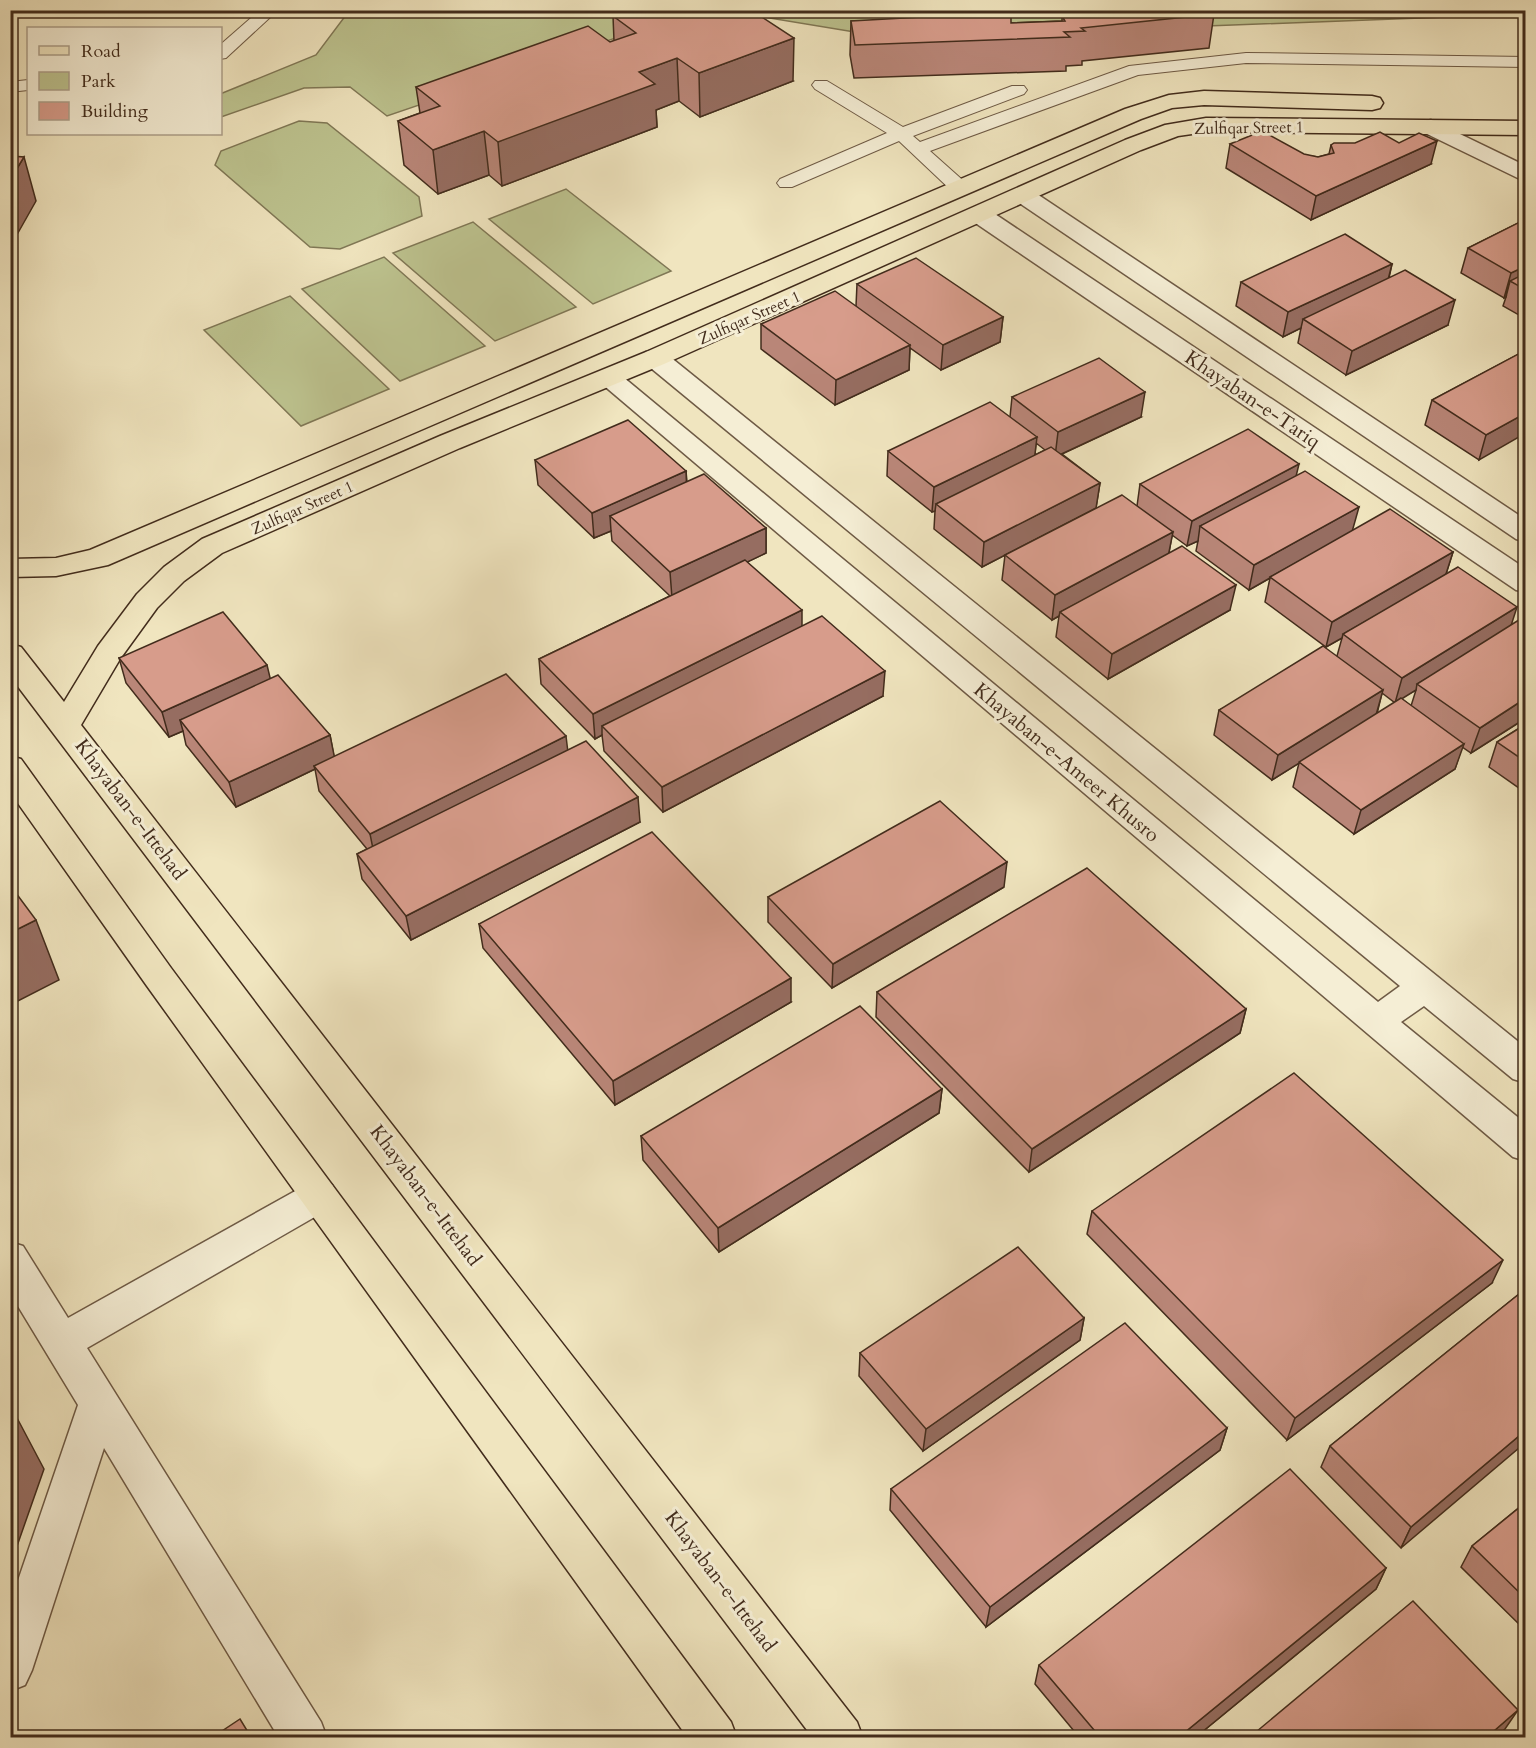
<svg xmlns="http://www.w3.org/2000/svg" width="1536" height="1748" font-family="Cardo,serif">
<style>
.green{fill:#bdc38f;stroke:#807856;stroke-width:1.5}
.lines{fill:none;stroke-linecap:round;stroke-linejoin:round}
.service-casing{stroke:#6e5a45;stroke-width:2}
.minor-casing{stroke:#6e5a45;stroke-width:3}
.primary-casing{stroke:#422c1c;stroke-width:3}
.service{fill:#f5eed5;fill-rule:evenodd}
.minor{fill:#f5eed5;fill-rule:evenodd}
.primary{fill:#f0e5bf;fill-rule:evenodd}
.wall{fill:#b98678;stroke:#422c1c;stroke-width:1.5;fill-rule:evenodd}
.shaded-wall{fill:#966d61;stroke:#422c1c;stroke-width:1.5}
.building{fill:#d79c8b;stroke:#422c1c;stroke-width:1.5}
.labels{text-anchor:middle;stroke-width:6;stroke-linejoin:round;paint-order:stroke}
.far-street-label{font-size:16px;fill:#422c1c;stroke:#f5eed5}
.street-label{font-size:20px;fill:#422c1c;stroke:#f5eed5}
</style>
<rect width="100%" height="100%" fill="#f0e5bf"/>
<filter id="stains"><feTurbulence type="fractalNoise" baseFrequency=".00333" numOctaves="4"/><feColorMatrix values="0 0 0 0 .2 0 0 0 0 .09 0 0 0 0 .02 0 0 0 .5 -.17"/></filter>
<radialGradient id="worn" r=".72"><stop offset=".6" stop-color="#630" stop-opacity="0"/><stop offset="1" stop-color="#630" stop-opacity=".3"/></radialGradient>
<g class="green">
<path d="M 1525,10 L 1526,14 L 891,38 L 757,16 L 738,11 Z"/>
<path d="M 349,11 L 687,11 L 686,14 L 387,116 L 350,87 L 304,88 L 221,117 L 220,94 L 316,55 Z"/>
<path d="M 299,121 L 327,123 L 419,197 L 422,216 L 340,249 L 310,247 L 215,165 L 221,151 Z"/>
<path d="M 566,189 L 671,271 L 593,304 L 489,219 Z"/>
<path d="M 473,222 L 576,307 L 495,341 L 393,253 Z"/>
<path d="M 384,257 L 485,346 L 400,381 L 302,289 Z"/>
<path d="M 290,296 L 389,389 L 301,426 L 204,330 Z"/>
</g>
<g class="lines">
<defs>
<g id="service">
<path d="M 260,10 L 278,10 L 226,58 L 220,59 L 220,45 Z"/>
<path d="M 1246,53 L 1526,57 L 1526,67 L 1246,63 L 1138,75 L 930,151 L 967,184 L 969,188 L 967,192 L 953,192 L 899,141 L 792,187 L 780,187 L 777,183 L 780,179 L 887,133 L 815,89 L 812,85 L 815,81 L 827,81 L 903,127 L 1012,86 L 1024,86 L 1027,90 L 1024,94 L 913,136 L 920,142 L 1129,66 Z"/>
<path d="M 28,80 L 28,90 L 10,92 L 10,82 Z"/>
</g>
<g id="minor">
<path d="M 1431,120 L 1526,166 L 1526,182 L 1423,132 L 1419,127 L 1423,122 Z"/>
<path d="M 1023,188 L 1031,190 L 1526,520 L 1526,542 L 1516,539 L 1015,200 L 1011,195 L 1015,190 Z"/>
<path d="M 980,208 L 989,210 L 1526,569 L 1526,592 L 1516,590 L 971,220 L 968,215 L 971,210 Z"/>
<path d="M 655,350 L 664,352 L 1526,1048 L 1526,1083 L 1513,1079 L 1424,1006 L 1401,1022 L 1526,1124 L 1526,1161 L 1513,1157 L 595,378 L 599,372 L 608,370 L 617,372 L 1378,1002 L 1400,986 L 646,364 L 642,358 L 646,352 Z"/>
<path d="M 319,1180 L 332,1185 L 338,1196 L 332,1207 L 87,1348 L 321,1722 L 327,1738 L 279,1738 L 104,1448 L 32,1670 L 25,1685 L 10,1691 L 10,1604 L 78,1405 L 10,1293 L 10,1242 L 23,1246 L 68,1318 L 306,1185 Z"/>
</g>
<g id="primary">
<path d="M 1204,91 L 1372,96 L 1380,98 L 1383,103 L 1380,108 L 1372,110 L 1204,105 L 1172,108 L 1141,119 L 108,565 L 56,576 L 10,577 L 10,559 L 56,558 L 90,550 L 1125,109 L 1169,95 Z"/>
<path d="M 1206,118 L 1526,121 L 1526,135 L 1206,132 L 1178,136 L 1141,150 L 664,364 L 460,448 L 222,553 L 184,581 L 157,608 L 120,659 L 81,725 L 857,1722 L 863,1738 L 813,1738 L 10,676 L 10,644 L 21,647 L 64,702 L 98,646 L 137,594 L 164,567 L 202,539 L 440,436 L 646,352 L 1125,140 L 1165,125 Z"/>
<path d="M 10,756 L 21,759 L 171,968 L 731,1722 L 737,1738 L 688,1738 L 147,986 L 10,792 Z"/>
</g>
</defs>
<use href="#service" class="service-casing"/>
<use href="#minor" class="minor-casing"/>
<use href="#primary" class="primary-casing"/>
<use href="#service" class="service"/>
<use href="#minor" class="minor"/>
<use href="#primary" class="primary"/>
</g>
<g class="wall">
<path d="M 1075,10 L 1214,14 L 1209,48 L 1082,61 L 1082,65 L 1066,66 L 1066,71 L 854,78 L 850,55 L 851,21 L 1011,23 L 1062,21 L 1062,16 L 1074,16 Z"/>
<path d="M 613,16 L 793,81 L 700,117 L 679,101 L 656,110 L 657,127 L 502,186 L 489,175 L 438,194 L 404,165 L 398,121 L 420,113 L 416,87 L 614,41 Z"/>
<path d="M 1230,144 L 1318,157 L 1329,154 L 1331,145 L 1431,164 L 1311,220 L 1226,168 Z"/>
<path d="M 1526,219 L 1526,319 L 1503,306 L 1506,297 L 1504,298 L 1461,273 L 1468,248 Z"/>
<path d="M 1392,264 L 1389,278 L 1448,325 L 1346,375 L 1298,343 L 1301,328 L 1283,337 L 1236,306 L 1241,282 Z"/>
<path d="M 857,284 L 1003,317 L 1000,342 L 941,370 L 910,348 L 909,370 L 835,405 L 761,349 L 761,324 L 856,306 Z"/>
<path d="M 1526,350 L 1479,460 L 1425,425 L 1432,400 Z"/>
<path d="M 1012,397 L 1141,417 L 1062,454 L 1100,483 L 1096,508 L 1137,506 L 1140,484 L 1296,476 L 1353,530 L 1453,552 L 1446,574 L 1511,625 L 1526,621 L 1526,718 L 1471,753 L 1462,747 L 1455,769 L 1354,834 L 1293,787 L 1299,763 L 1272,780 L 1214,735 L 1219,710 L 1337,656 L 1342,638 L 1326,647 L 1265,602 L 1270,578 L 1249,590 L 1196,551 L 1198,541 L 1187,546 L 1172,535 L 1169,553 L 1230,610 L 1108,679 L 1056,637 L 1059,616 L 1052,620 L 1002,580 L 1005,555 L 982,567 L 934,529 L 935,511 L 932,512 L 887,476 L 888,451 L 1010,417 ZM 1036,443 L 1045,450 L 1035,455 ZM 1416,690 L 1411,706 L 1401,698 ZM 1382,693 L 1395,703 L 1377,714 Z"/>
<path d="M 535,460 L 686,471 L 687,482 L 766,528 L 766,553 L 747,562 L 802,626 L 883,696 L 663,812 L 604,751 L 602,735 L 595,739 L 541,684 L 539,659 L 670,596 L 612,541 L 611,531 L 594,538 L 538,485 Z"/>
<path d="M 119,658 L 270,679 L 330,735 L 334,757 L 568,750 L 640,822 L 411,940 L 362,879 L 357,854 L 367,849 L 319,791 L 315,769 L 236,807 L 186,745 L 183,731 L 169,737 L 126,683 Z"/>
<path d="M 1526,724 L 1526,793 L 1489,767 L 1497,742 Z"/>
<path d="M 1004,887 L 832,988 L 768,922 L 768,897 Z"/>
<path d="M 479,924 L 791,1002 L 615,1105 L 483,948 Z"/>
<path d="M 877,992 L 1246,1009 L 1240,1033 L 1029,1172 L 876,1017 Z"/>
<path d="M 942,1089 L 939,1113 L 719,1252 L 643,1160 L 641,1136 Z"/>
<path d="M 1092,1211 L 1492,1283 L 1287,1440 L 1087,1234 Z"/>
<path d="M 1524,1290 L 1401,1548 L 1321,1467 L 1330,1446 Z"/>
<path d="M 1084,1318 L 1080,1340 L 923,1451 L 859,1376 L 860,1353 Z"/>
<path d="M 1227,1428 L 1220,1450 L 986,1627 L 890,1510 L 891,1489 Z"/>
<path d="M 1526,1502 L 1526,1631 L 1461,1567 L 1472,1546 Z"/>
<path d="M 1386,1568 L 1376,1589 L 1196,1737 L 1079,1737 L 1035,1684 L 1039,1665 Z"/>
</g>
<g class="shaded-wall">
<path d="M 794,38 L 793,81 L 700,117 L 699,73 Z"/>
<path d="M 677,58 L 679,101 L 656,110 L 657,127 L 502,186 L 498,142 L 639,72 Z"/>
<path d="M 484,131 L 489,175 L 438,194 L 433,150 Z"/>
<path d="M 1437,141 L 1431,164 L 1311,220 L 1316,196 Z"/>
<path d="M 24,157 L 36,201 L 10,247 L 10,180 Z"/>
<path d="M 1392,264 L 1386,288 L 1303,319 L 1301,328 L 1283,337 L 1288,312 Z"/>
<path d="M 1526,266 L 1526,286 L 1510,281 L 1506,297 L 1504,298 L 1511,273 Z"/>
<path d="M 1455,300 L 1448,325 L 1346,375 L 1352,351 Z"/>
<path d="M 1003,317 L 1000,342 L 941,370 L 943,345 Z"/>
<path d="M 910,345 L 909,370 L 835,405 L 836,380 Z"/>
<path d="M 1145,392 L 1141,417 L 1055,457 L 1058,432 Z"/>
<path d="M 1526,413 L 1526,433 L 1479,460 L 1486,435 Z"/>
<path d="M 1037,437 L 1034,462 L 936,504 L 935,511 L 932,512 L 934,487 Z"/>
<path d="M 1299,464 L 1293,489 L 1200,526 L 1198,541 L 1187,546 L 1192,521 Z"/>
<path d="M 686,471 L 687,496 L 610,516 L 611,531 L 594,538 L 592,513 Z"/>
<path d="M 1100,483 L 1096,508 L 982,567 L 984,542 Z"/>
<path d="M 1359,507 L 1352,532 L 1270,577 L 1270,578 L 1249,590 L 1254,565 Z"/>
<path d="M 766,528 L 766,553 L 672,598 L 670,572 Z"/>
<path d="M 1173,532 L 1168,557 L 1060,612 L 1059,616 L 1052,620 L 1055,595 Z"/>
<path d="M 1453,552 L 1445,577 L 1343,634 L 1342,638 L 1326,647 L 1332,622 Z"/>
<path d="M 1236,585 L 1230,610 L 1108,679 L 1112,654 Z"/>
<path d="M 1517,607 L 1509,632 L 1417,684 L 1416,690 L 1395,703 L 1402,678 Z"/>
<path d="M 802,610 L 802,635 L 602,726 L 602,735 L 595,739 L 593,714 Z"/>
<path d="M 267,665 L 273,690 L 180,720 L 183,731 L 169,737 L 162,712 Z"/>
<path d="M 885,671 L 883,696 L 663,812 L 662,787 Z"/>
<path d="M 1383,690 L 1376,715 L 1272,780 L 1278,755 Z"/>
<path d="M 1526,698 L 1526,718 L 1471,753 L 1480,728 Z"/>
<path d="M 330,735 L 335,760 L 314,766 L 315,769 L 236,807 L 229,782 Z"/>
<path d="M 566,736 L 569,761 L 375,859 L 370,834 Z"/>
<path d="M 1464,744 L 1455,769 L 1354,834 L 1361,810 Z"/>
<path d="M 638,797 L 640,822 L 411,940 L 406,916 Z"/>
<path d="M 1007,862 L 1004,887 L 832,988 L 833,964 Z"/>
<path d="M 36,920 L 59,980 L 10,1005 L 10,933 Z"/>
<path d="M 791,978 L 791,1002 L 615,1105 L 613,1081 Z"/>
<path d="M 1246,1009 L 1240,1033 L 1029,1172 L 1032,1149 Z"/>
<path d="M 942,1089 L 939,1113 L 719,1252 L 718,1228 Z"/>
<path d="M 1503,1260 L 1492,1283 L 1287,1440 L 1295,1418 Z"/>
<path d="M 1084,1318 L 1080,1340 L 923,1451 L 926,1429 Z"/>
<path d="M 16,1416 L 44,1469 L 10,1566 L 10,1432 Z"/>
<path d="M 1227,1428 L 1220,1450 L 986,1627 L 990,1607 Z"/>
<path d="M 1526,1430 L 1526,1442 L 1401,1548 L 1411,1527 Z"/>
<path d="M 1386,1568 L 1376,1589 L 1196,1737 L 1179,1737 Z"/>
<path d="M 1518,1710 L 1505,1729 L 1496,1737 L 1487,1737 Z"/>
</g>
<g class="building">
<path d="M 629,10 L 751,10 L 794,38 L 699,73 L 677,58 L 639,72 L 655,84 L 498,142 L 484,131 L 433,150 L 398,121 L 440,106 L 416,87 L 588,26 L 610,42 L 636,33 L 613,16 Z"/>
<path d="M 1075,10 L 1212,10 L 1214,14 L 1081,28 L 1085,31 L 1064,32 L 1070,37 L 855,45 L 851,21 L 1011,12 L 1011,23 L 1065,21 L 1062,16 L 1075,16 Z"/>
<path d="M 1262,131 L 1304,154 L 1318,157 L 1334,153 L 1331,145 L 1334,143 L 1355,143 L 1380,132 L 1399,143 L 1419,133 L 1437,141 L 1316,196 L 1230,144 Z"/>
<path d="M 10,156 L 24,157 L 10,180 Z"/>
<path d="M 1526,219 L 1526,266 L 1511,273 L 1468,248 Z"/>
<path d="M 1345,234 L 1392,264 L 1288,312 L 1241,282 Z"/>
<path d="M 916,258 L 1003,317 L 943,345 L 857,284 Z"/>
<path d="M 1405,270 L 1455,300 L 1352,351 L 1303,319 Z"/>
<path d="M 1526,273 L 1526,290 L 1510,281 Z"/>
<path d="M 835,291 L 910,345 L 836,380 L 761,324 Z"/>
<path d="M 1526,350 L 1526,413 L 1486,435 L 1432,400 Z"/>
<path d="M 1099,358 L 1145,392 L 1058,432 L 1012,397 Z"/>
<path d="M 990,402 L 1037,437 L 934,487 L 888,451 Z"/>
<path d="M 628,420 L 686,471 L 592,513 L 535,460 Z"/>
<path d="M 1248,429 L 1299,464 L 1192,521 L 1140,484 Z"/>
<path d="M 1051,447 L 1100,483 L 984,542 L 936,504 Z"/>
<path d="M 1305,471 L 1359,507 L 1254,565 L 1200,526 Z"/>
<path d="M 704,474 L 766,528 L 670,572 L 610,516 Z"/>
<path d="M 1122,495 L 1173,532 L 1055,595 L 1005,555 Z"/>
<path d="M 1390,509 L 1453,552 L 1332,622 L 1270,577 Z"/>
<path d="M 1182,546 L 1236,585 L 1112,654 L 1060,612 Z"/>
<path d="M 745,560 L 802,610 L 593,714 L 539,659 Z"/>
<path d="M 1458,567 L 1517,607 L 1402,678 L 1343,634 Z"/>
<path d="M 223,612 L 267,665 L 162,712 L 119,658 Z"/>
<path d="M 822,616 L 885,671 L 662,787 L 602,726 Z"/>
<path d="M 1522,618 L 1526,621 L 1526,698 L 1480,728 L 1417,684 Z"/>
<path d="M 1323,646 L 1383,690 L 1278,755 L 1219,710 Z"/>
<path d="M 506,674 L 566,736 L 370,834 L 314,766 Z"/>
<path d="M 278,675 L 330,735 L 229,782 L 180,720 Z"/>
<path d="M 1401,698 L 1464,744 L 1361,810 L 1299,762 Z"/>
<path d="M 1526,724 L 1526,762 L 1497,742 Z"/>
<path d="M 586,741 L 638,797 L 406,916 L 357,854 Z"/>
<path d="M 940,801 L 1007,862 L 833,964 L 768,897 Z"/>
<path d="M 652,832 L 791,978 L 613,1081 L 479,924 Z"/>
<path d="M 1087,868 L 1246,1009 L 1032,1149 L 877,992 Z"/>
<path d="M 10,885 L 36,920 L 10,933 Z"/>
<path d="M 860,1006 L 942,1089 L 718,1228 L 641,1136 Z"/>
<path d="M 1294,1073 L 1503,1260 L 1295,1418 L 1092,1211 Z"/>
<path d="M 1018,1247 L 1084,1318 L 926,1429 L 860,1353 Z"/>
<path d="M 1524,1290 L 1526,1292 L 1526,1430 L 1411,1527 L 1330,1446 Z"/>
<path d="M 1125,1323 L 1227,1428 L 990,1607 L 891,1489 Z"/>
<path d="M 10,1416 L 16,1416 L 10,1432 Z"/>
<path d="M 1290,1469 L 1386,1568 L 1179,1737 L 1100,1737 L 1039,1665 Z"/>
<path d="M 1526,1502 L 1526,1599 L 1472,1546 Z"/>
<path d="M 1413,1601 L 1518,1710 L 1487,1737 L 1250,1737 Z"/>
<path d="M 240,1719 L 251,1737 L 213,1737 Z"/>
</g>
<g class="labels">
<g class="far-street-label">
<text transform="translate(1249 127) rotate(-1)" y="6">Zulfiqar Street 1</text>
<text transform="translate(749 317) rotate(-24)" y="6">Zulfiqar Street 1</text>
<text transform="translate(302 507) rotate(-24)" y="6">Zulfiqar Street 1</text>
</g>
<g class="street-label">
<text transform="translate(1253 399) rotate(34)" y="7">Khayaban-e-Tariq</text>
<text transform="translate(1067 762) rotate(40)" y="7">Khayaban-e-Ameer Khusro</text>
<text transform="translate(131 809) rotate(53)" y="7">Khayaban-e-Ittehad</text>
<text transform="translate(426 1195) rotate(53)" y="7">Khayaban-e-Ittehad</text>
<text transform="translate(721 1581) rotate(53)" y="7">Khayaban-e-Ittehad</text>
</g>
</g>
<rect width="1536" height="1748" fill="none" stroke="#f0e5bf" stroke-width="36"/>
<rect x="12" y="12" width="1512" height="1724" fill="none" stroke="#422c1c" stroke-width="3"/>
<rect x="18" y="18" width="1500" height="1712" fill="none" stroke="#422c1c" stroke-width="1.5"/>
<rect x="27" y="27" width="195" height="108" fill="#f5eed5" stroke="#ada08b" stroke-width="1.5"/>
<rect x="39" y="46" width="30" height="9" fill="#f0e5bf" stroke="#ada08b" stroke-width="1.5"/>
<text x="81" y="57" font-size="18" fill="#422c1c">Road</text>
<rect x="39" y="72" width="30" height="18" fill="#bdc38f" stroke="#ada08b" stroke-width="1.5"/>
<text x="81" y="87" font-size="18" fill="#422c1c">Park</text>
<rect x="39" y="102" width="30" height="18" fill="#d79c8b" stroke="#ada08b" stroke-width="1.5"/>
<text x="81" y="117" font-size="18" fill="#422c1c">Building</text>
<rect width="100%" height="100%" filter="url(#stains)"/>
<rect width="100%" height="100%" fill="url(#worn)"/>
</svg>
